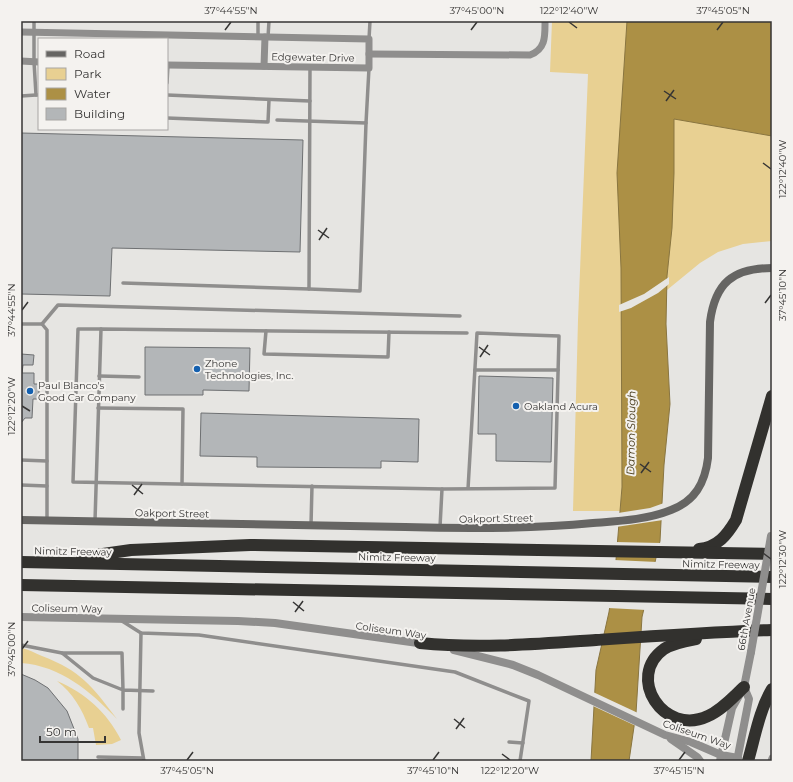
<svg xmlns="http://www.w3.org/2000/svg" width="793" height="782" font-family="Montserrat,sans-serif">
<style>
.green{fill:#e8d092}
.water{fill:#ac9045;stroke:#897540}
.pier{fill:#e6e5e2}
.building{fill:#b3b6b8;stroke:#6e7072}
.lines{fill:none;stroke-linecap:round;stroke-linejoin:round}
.service{stroke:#8f8e8d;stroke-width:3.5}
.minor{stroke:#8f8e8d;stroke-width:7}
.tertiary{stroke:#8f8e8d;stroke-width:8}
.secondary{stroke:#666563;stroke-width:8}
.motorway{stroke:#32312e;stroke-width:12}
.tertiary-bridge{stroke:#8f8e8d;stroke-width:8}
.ticks{fill:none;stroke:#363534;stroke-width:1.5}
.poi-dot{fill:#1460af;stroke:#f4f2ef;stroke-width:1.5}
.labels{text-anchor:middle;stroke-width:4;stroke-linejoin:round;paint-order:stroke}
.street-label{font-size:10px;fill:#363534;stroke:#f4f2ef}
.poi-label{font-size:10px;fill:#363534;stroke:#f4f2ef;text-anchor:start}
.water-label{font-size:11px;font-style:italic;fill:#423514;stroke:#f4f2ef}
.neatline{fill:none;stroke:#363534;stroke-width:1.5}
.ticks-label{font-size:10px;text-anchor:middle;fill:#363534}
</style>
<rect width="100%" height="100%" fill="#e6e5e2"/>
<g class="green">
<path d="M 552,21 L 772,21 L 772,241 L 743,244 L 718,252 L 700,263 L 656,299 L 621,379 L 622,487 L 620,511 L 573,511 L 578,320 L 588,74 L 550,72 Z"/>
<path d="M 21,648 C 28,649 35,653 42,656 C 81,671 92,686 117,719 C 90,691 61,666 21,663 Z"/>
<path d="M 57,681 C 85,693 107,712 121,740 L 112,744 L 96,745 L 93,728 L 89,728 C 82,709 73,693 57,681 Z"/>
</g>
<path class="water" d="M 627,21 L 772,21 L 772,136 L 674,119 L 674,173 L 672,228 L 667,276 L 666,324 L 670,404 L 664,465 L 660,541 L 642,617 L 636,713 L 629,761 L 591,761 L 596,670 L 609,612 L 615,572 L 622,487 L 621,268 L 617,173 Z"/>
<g class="pier">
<path d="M 669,277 L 669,284 L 658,293 L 631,308 L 619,312 L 619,305 L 644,294 Z"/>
<path d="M 664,503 L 663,520 L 616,527 L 618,513 L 650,508 Z"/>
<path d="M 615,542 L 661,543 L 658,557 L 614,555 Z"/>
<path d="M 614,560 L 657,562 L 646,610 L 608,608 Z"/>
<path d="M 593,692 L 638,713 L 636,726 L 593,706 Z"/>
</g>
<g class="building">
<path d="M 21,133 L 303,140 L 300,252 L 112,248 L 110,296 L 21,294 Z"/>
<path d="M 145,347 L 250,348 L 249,391 L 203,390 L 203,395 L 145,395 Z"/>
<path d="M 21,354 L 34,355 L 33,365 L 23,365 L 22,373 L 34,373 L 34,384 L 39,384 L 39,399 L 33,399 L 32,418 L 25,418 L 21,423 Z"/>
<path d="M 479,376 L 553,378 L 551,462 L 496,461 L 496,434 L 478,434 Z"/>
<path d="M 201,413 L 419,419 L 418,462 L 381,461 L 381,468 L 257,467 L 257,457 L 200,456 Z"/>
<path d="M 21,674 L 35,680 L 48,688 L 67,711 L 78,739 L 78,761 L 21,761 Z"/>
</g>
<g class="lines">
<g class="service">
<path d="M 34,21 L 34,62 L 36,95 L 39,95"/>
<path d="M 258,36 L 258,21"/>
<path d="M 268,37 L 269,21"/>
<path d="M 369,39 L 370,21"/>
<path d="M 167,83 L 168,65"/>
<path d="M 167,95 L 310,101"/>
<path d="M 21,96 L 36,95"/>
<path d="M 167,118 L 268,122 L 269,100"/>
<path d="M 277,120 L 366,123 L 369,68"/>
<path d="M 123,283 L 309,289 L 310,67"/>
<path d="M 309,289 L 360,291 L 366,123"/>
<path d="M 21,324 L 42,324 L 47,330 L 47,520"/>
<path d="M 42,324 L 58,305 L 460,316"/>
<path d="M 101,329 L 78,329 L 73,482 L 442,489 L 555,488 L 559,336 L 477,333 L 468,489"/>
<path d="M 266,331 L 264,354 L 388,357 L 389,332"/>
<path d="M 475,370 L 558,370"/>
<path d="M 99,376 L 139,377"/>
<path d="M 98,408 L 183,409 L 182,484"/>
<path d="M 21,460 L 47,461"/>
<path d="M 21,485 L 47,486"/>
<path d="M 95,521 L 101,329 L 467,333"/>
<path d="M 311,525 L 312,486"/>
<path d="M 440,527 L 442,489"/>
<path d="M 122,621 L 141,633 L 199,635 L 455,672 L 529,701 L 520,761"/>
<path d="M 141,633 L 139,733 L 144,761"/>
<path d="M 21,645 L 62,653"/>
<path d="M 123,709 L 123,690 L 93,678 L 62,653 L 122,653 L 123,690 L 153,691"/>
<path d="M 509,742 L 523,743"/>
<path d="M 98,757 L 143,758"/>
</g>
<g class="minor">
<path d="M 21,32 L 369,39 L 369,68 L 167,65"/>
<path d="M 369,54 L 530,55 C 546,49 545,36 545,21"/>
<path d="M 21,61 L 39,62"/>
<path d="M 264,66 L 265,37"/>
<path d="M 771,761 L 772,758"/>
</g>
<g class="tertiary">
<path d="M 21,617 L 238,621 L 275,623 L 425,644"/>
<path d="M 454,650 L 513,665 L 538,675 L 665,735 L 691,742 L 721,755 L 738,758"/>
<path d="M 671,739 L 697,757 L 700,761"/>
<path d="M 720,761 L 732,708 L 744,687 L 751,652"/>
<path d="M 737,761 L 749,699 L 744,687"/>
</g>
<path class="secondary" d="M 21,520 C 149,522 277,525 405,527 C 467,529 530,529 593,523 C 619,521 646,520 671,510 C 695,501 705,483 708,458 L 710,322 C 715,283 733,268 772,268"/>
<g class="motorway">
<path d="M 699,549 C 718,547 727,535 736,520 L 772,396"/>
<path d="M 82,557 L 131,550 L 250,545 L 772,554"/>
<path d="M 21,562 L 772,577"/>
<path d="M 21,585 L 772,599"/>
<path d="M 696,639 C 685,641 673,643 664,649 C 625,677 664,737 708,716 C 722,710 733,697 744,687"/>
<path d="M 420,643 C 479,649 537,644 596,640 C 655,636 713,632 772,630"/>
<path d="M 748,761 C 755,737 759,711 772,689"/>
</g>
<path class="tertiary-bridge" d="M 751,652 L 771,536"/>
</g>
<path class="ticks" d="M 569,22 L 577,28M 225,30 L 231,22M 471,30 L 477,22M 717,30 L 723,22M 664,91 L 676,99M 666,101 L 674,90M 763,163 L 771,169M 318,230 L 329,238M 319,240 L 327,228M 765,303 L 771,295M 22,310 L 28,302M 479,347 L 490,355M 480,357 L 488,345M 22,406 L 30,411M 640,464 L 651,472M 641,473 L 649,462M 132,485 L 143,494M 134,495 L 142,484M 763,553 L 771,559M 293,602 L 304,611M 295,612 L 303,601M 22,649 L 28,641M 454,719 L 465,728M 456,729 L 464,718M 502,754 L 510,760M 187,760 L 193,752M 433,760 L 439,752M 679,760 L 685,752"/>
<g class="poi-dot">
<circle cx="197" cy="369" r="4"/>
<circle cx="30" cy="391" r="4"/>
<circle cx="516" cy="406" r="4"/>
</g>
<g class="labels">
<g class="street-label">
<text transform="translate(313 57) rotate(1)" y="4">Edgewater Drive</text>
<text transform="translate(172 513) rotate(1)" y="4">Oakport Street</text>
<text transform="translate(496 518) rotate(-1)" y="4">Oakport Street</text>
<text transform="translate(73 551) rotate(1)" y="4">Nimitz Freeway</text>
<text transform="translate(397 557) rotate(1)" y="4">Nimitz Freeway</text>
<text transform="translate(721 564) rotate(1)" y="4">Nimitz Freeway</text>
<text transform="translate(67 608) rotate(1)" y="4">Coliseum Way</text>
<text transform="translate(746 619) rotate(-80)" y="4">66th Avenue</text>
<text transform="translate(391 630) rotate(8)" y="4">Coliseum Way</text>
<text transform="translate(697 734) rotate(19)" y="4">Coliseum Way</text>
</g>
<g class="poi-label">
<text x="205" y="367">Zhone<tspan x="205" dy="12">Technologies, Inc.</tspan></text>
<text x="38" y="389">Paul Blanco's<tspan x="38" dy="12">Good Car Company</tspan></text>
<text x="524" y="410">Oakland Acura</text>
</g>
<g class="water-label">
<text transform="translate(631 433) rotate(-89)" y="4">Damon Slough</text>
</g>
</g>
<rect width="793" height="782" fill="none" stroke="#f4f2ef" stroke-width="44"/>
<rect x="38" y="38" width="130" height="92" fill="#f4f2ef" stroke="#a8a6a4"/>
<rect x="46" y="51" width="20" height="6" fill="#666563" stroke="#a8a6a4"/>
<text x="74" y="58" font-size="12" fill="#363534">Road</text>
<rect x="46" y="68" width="20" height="12" fill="#e8d092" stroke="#a8a6a4"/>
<text x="74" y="78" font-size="12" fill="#363534">Park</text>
<rect x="46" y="88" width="20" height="12" fill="#ac9045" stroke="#a8a6a4"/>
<text x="74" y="98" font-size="12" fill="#363534">Water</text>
<rect x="46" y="108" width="20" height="12" fill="#b3b6b8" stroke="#a8a6a4"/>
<text x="74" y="118" font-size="12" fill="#363534">Building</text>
<path d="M40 736v6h65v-6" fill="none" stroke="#363534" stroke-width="2"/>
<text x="46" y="736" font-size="12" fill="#363534" stroke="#f4f2ef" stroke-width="3" paint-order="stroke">50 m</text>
<rect x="22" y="22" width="749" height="738" class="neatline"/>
<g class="ticks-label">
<text x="231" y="14">37°44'55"N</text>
<text x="477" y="14">37°45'00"N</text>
<text x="569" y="14">122°12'40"W</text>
<text x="723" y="14">37°45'05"N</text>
<text transform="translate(782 169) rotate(-90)" y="4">122°12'40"W</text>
<text transform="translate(782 295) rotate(-90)" y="4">37°45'10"N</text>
<text transform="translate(11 310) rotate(-90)" y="4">37°44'55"N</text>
<text transform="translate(11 406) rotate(-90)" y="4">122°12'20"W</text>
<text transform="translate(782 559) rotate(-90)" y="4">122°12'30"W</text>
<text transform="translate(11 649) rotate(-90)" y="4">37°45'00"N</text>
<text x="187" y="774">37°45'05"N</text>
<text x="433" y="774">37°45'10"N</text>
<text x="510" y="774">122°12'20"W</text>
<text x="679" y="774">37°45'15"N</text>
</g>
</svg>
